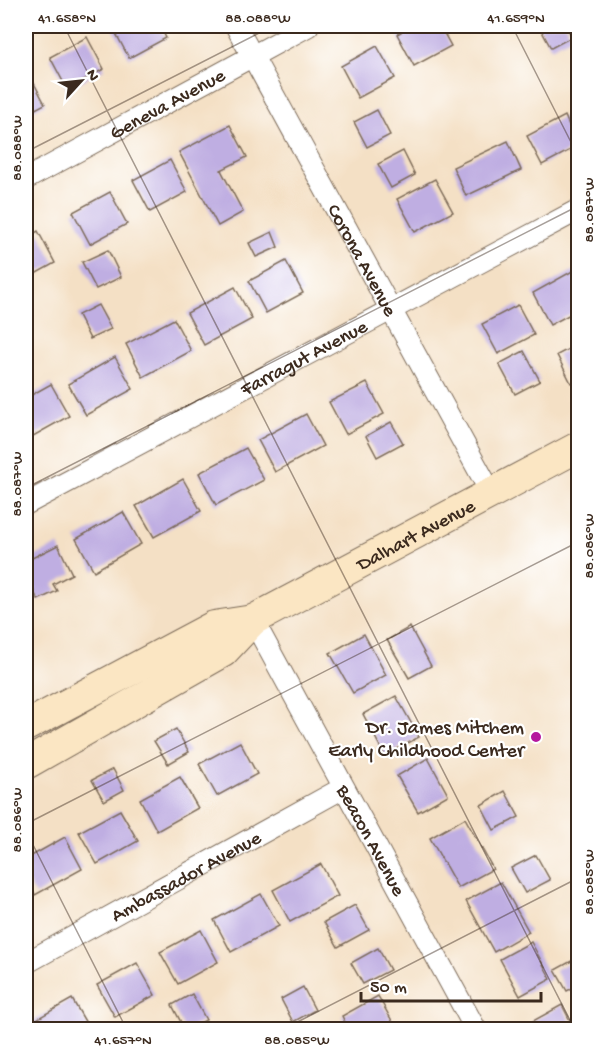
<svg xmlns="http://www.w3.org/2000/svg" width="604" height="1055" font-family="'Gochi Hand',sans-serif">
<style>
.building{fill:#bfaee2}
.lines{fill:none;stroke-linecap:round;stroke-linejoin:round}
.street-casing{stroke:#7c6a58;stroke-width:23}
.secondary-casing{stroke:#7c6a58;stroke-width:32}
.street{stroke:#fff;stroke-width:21}
.secondary{stroke:#fbe6c3;stroke-width:30}
.ticks{fill:none;stroke:#3b2a1e;stroke-width:1.5;stroke-opacity:0.45}
.poi-dot{fill:#b5179e;stroke:#fff;stroke-width:2}
.labels{text-anchor:middle;stroke-width:4.5;stroke-linejoin:round;paint-order:stroke}
.street-label{font-size:20px;fill:#3b2a1e;stroke:#fff}
.poi-label{font-size:20px;fill:#3b2a1e;stroke:#fff;text-anchor:end}
.neatline{fill:none;stroke:#3b2a1e;stroke-width:2}
.ticks-label{font-size:15px;text-anchor:middle;fill:#3b2a1e}
</style>
<rect width="100%" height="100%" fill="#fff"/>
<filter id="ink" filterUnits="userSpaceOnUse"><feTurbulence type="fractalNoise" baseFrequency=".0167" numOctaves="2"/><feDisplacementMap in="SourceGraphic" scale="12" xChannelSelector="R" yChannelSelector="G"/><feConvolveMatrix kernelMatrix="1 2 1 2 8 2 1 2 1" color-interpolation-filters="sRGB"/></filter>
<filter id="wash" filterUnits="userSpaceOnUse"><feTurbulence type="fractalNoise" baseFrequency=".008" numOctaves="4" result="noise"/><feDisplacementMap in="SourceGraphic" scale="24" xChannelSelector="R" yChannelSelector="G"/><feGaussianBlur stdDeviation="1.35" result="paint"/><feColorMatrix in="noise" values="0 0 0 0 0 0 0 0 0 0 0 0 0 0 0 0 0 1.4 0 .05"/><feComposite in="paint" operator="in"/></filter>
<g filter="url(#wash)">
<rect width="100%" height="100%" fill="#f4e0c5"/>
<g id="blocks">
<g class="building">
<path d="M 112,26 L 160,26 L 166,38 L 129,58 Z"/>
<path d="M 412,26 L 440,26 L 451,46 L 414,66 L 397,34 Z"/>
<path d="M 539,26 L 566,26 L 572,37 L 551,48 Z"/>
<path d="M 87,37 L 104,69 L 67,89 L 50,57 Z"/>
<path d="M 377,46 L 395,78 L 358,98 L 341,66 Z"/>
<path d="M 28,72 L 45,104 L 26,114 L 26,73 Z"/>
<path d="M 377,110 L 390,135 L 367,147 L 354,122 Z"/>
<path d="M 565,116 L 578,146 L 542,165 L 527,136 Z"/>
<path d="M 230,125 L 247,157 L 221,170 L 243,212 L 218,226 L 179,152 Z"/>
<path d="M 508,141 L 521,170 L 466,196 L 453,167 Z"/>
<path d="M 403,151 L 415,175 L 391,188 L 378,164 Z"/>
<path d="M 170,160 L 187,192 L 150,212 L 133,180 Z"/>
<path d="M 435,179 L 453,212 L 415,232 L 397,199 Z"/>
<path d="M 110,192 L 127,224 L 90,244 L 73,212 Z"/>
<path d="M 38,231 L 55,263 L 26,279 L 26,238 Z"/>
<path d="M 272,232 L 278,247 L 256,257 L 249,243 Z"/>
<path d="M 108,250 L 121,277 L 96,289 L 82,262 Z"/>
<path d="M 286,261 L 303,293 L 266,313 L 249,281 Z"/>
<path d="M 578,268 L 578,310 L 550,325 L 533,293 Z"/>
<path d="M 235,287 L 252,319 L 204,345 L 187,313 Z"/>
<path d="M 98,305 L 111,329 L 90,339 L 78,315 Z"/>
<path d="M 518,305 L 534,335 L 498,354 L 482,324 Z"/>
<path d="M 174,319 L 191,351 L 143,377 L 126,344 Z"/>
<path d="M 578,344 L 578,379 L 571,383 L 557,355 Z"/>
<path d="M 524,351 L 540,381 L 515,394 L 499,364 Z"/>
<path d="M 115,357 L 133,389 L 86,415 L 68,384 Z"/>
<path d="M 367,383 L 384,414 L 346,434 L 329,402 Z"/>
<path d="M 51,384 L 69,416 L 26,440 L 26,398 Z"/>
<path d="M 306,414 L 323,446 L 275,472 L 258,440 Z"/>
<path d="M 391,422 L 403,443 L 377,457 L 366,436 Z"/>
<path d="M 246,448 L 264,480 L 216,505 L 199,473 Z"/>
<path d="M 183,479 L 201,511 L 154,537 L 136,506 Z"/>
<path d="M 123,512 L 141,544 L 94,571 L 76,539 Z"/>
<path d="M 58,545 L 72,574 L 53,584 L 57,591 L 38,600 L 26,575 L 26,561 Z"/>
<path d="M 410,627 L 431,666 L 409,678 L 387,640 Z"/>
<path d="M 364,634 L 386,675 L 353,693 L 330,653 Z"/>
<path d="M 396,696 L 419,737 L 385,756 L 363,714 Z"/>
<path d="M 176,729 L 189,752 L 168,764 L 154,741 Z"/>
<path d="M 240,742 L 257,774 L 217,796 L 199,764 Z"/>
<path d="M 428,758 L 448,795 L 418,812 L 397,776 Z"/>
<path d="M 113,769 L 124,790 L 104,801 L 92,780 Z"/>
<path d="M 180,777 L 198,808 L 157,831 L 140,799 Z"/>
<path d="M 505,791 L 519,817 L 494,830 L 481,805 Z"/>
<path d="M 120,810 L 138,841 L 97,864 L 79,832 Z"/>
<path d="M 465,818 L 493,869 L 458,888 L 430,838 Z"/>
<path d="M 65,837 L 82,869 L 35,895 L 26,878 L 26,859 Z"/>
<path d="M 536,855 L 550,880 L 525,893 L 511,868 Z"/>
<path d="M 321,864 L 338,896 L 290,922 L 273,890 Z"/>
<path d="M 501,882 L 529,932 L 494,952 L 466,901 Z"/>
<path d="M 261,894 L 279,926 L 231,952 L 214,920 Z"/>
<path d="M 355,905 L 369,930 L 338,947 L 324,922 Z"/>
<path d="M 201,930 L 218,962 L 178,984 L 160,952 Z"/>
<path d="M 531,942 L 551,979 L 520,996 L 500,959 Z"/>
<path d="M 378,948 L 390,970 L 363,984 L 351,963 Z"/>
<path d="M 577,958 L 578,985 L 567,991 L 555,970 Z"/>
<path d="M 137,963 L 155,995 L 115,1017 L 97,985 Z"/>
<path d="M 303,987 L 315,1010 L 293,1022 L 281,999 Z"/>
<path d="M 192,994 L 206,1020 L 185,1030 L 172,1005 Z"/>
<path d="M 378,996 L 396,1028 L 349,1030 L 342,1016 Z"/>
<path d="M 72,999 L 90,1030 L 28,1030 L 26,1025 Z"/>
<path d="M 562,1005 L 575,1030 L 537,1030 L 533,1021 Z"/>
</g>
</g>
</g>
<g filter="url(#ink)">
<use href="#blocks" fill-opacity="0" stroke="#7c6a58" stroke-width="1.5"/>
<g class="lines">
<defs>
<g id="street">
<path id="s1" d="M 236,26 L 491,493"/>
<path id="s2" d="M 26,179 L 308,26"/>
<path id="s3" d="M 26,504 L 578,210"/>
<path id="s4" d="M 253,620 L 476,1030"/>
<path id="s5" d="M 26,963 L 343,788"/>
</g>
<g id="secondary">
<path id="s6" d="M 26,726 L 214,626 L 253,620 L 578,447"/>
<path d="M 26,764 L 223,652 L 253,620"/>
</g>
</defs>
<use href="#street" class="street-casing"/>
<use href="#secondary" class="secondary-casing"/>
<use href="#street" class="street"/>
<use href="#secondary" class="secondary"/>
</g>
</g>
<path class="ticks" d="M 64,26 L 575,1030M 512,26 L 578,156M 26,152 L 273,26M 26,488 L 578,206M 26,824 L 578,542M 26,831 L 127,1030M 282,1030 L 578,878"/>
<circle class="poi-dot" cx="536" cy="737" r="6"/>
<g class="labels">
<g class="street-label">
<text dy="7" stroke="none"><textPath href="#s2" startOffset="160">Geneva Avenue</textPath></text>
<text dy="7" stroke="none"><textPath href="#s1" startOffset="266">Corona Avenue</textPath></text>
<text dy="7" stroke="none"><textPath href="#s3" startOffset="314">Farragut Avenue</textPath></text>
<text dy="7" stroke="none"><textPath href="#s6" startOffset="436">Dalhart Avenue</textPath></text>
<text dy="7" stroke="none"><textPath href="#s4" startOffset="250">Beacon Avenue</textPath></text>
<text dy="7" stroke="none"><textPath href="#s5" startOffset="182">Ambassador Avenue</textPath></text>
</g>
<g class="poi-label">
<text x="524" y="733">Dr. James Mitchem<tspan x="524" dy="23">Early Childhood Center</tspan></text>
</g>
</g>
<rect width="604" height="1055" fill="none" stroke="#fff" stroke-width="66"/>
<g transform="translate(81 81) rotate(63)" stroke="#ffffff" stroke-width="4.5" paint-order="stroke">
<path d="M0-4.5L10 22L0 15L-10 22Z" fill="#3b2a1e"/>
<text y="-9" font-size="16" font-weight="bold" text-anchor="middle" fill="#3b2a1e">N</text>
</g>
<path d="M361 992v9h180v-9" fill="none" stroke="#3b2a1e" stroke-width="3"/>
<text x="370" y="992" font-size="18" fill="#3b2a1e" stroke="#ffffff" stroke-width="4.5" paint-order="stroke">50 m</text>
<rect x="33" y="33" width="538" height="989" class="neatline"/>
<g class="ticks-label">
<text x="67" y="22">41.658°N</text>
<text x="258" y="22">88.088°W</text>
<text x="516" y="22">41.659°N</text>
<text transform="translate(16 148) rotate(-90)" y="5">88.088°W</text>
<text transform="translate(588 210) rotate(-90)" y="5">88.087°W</text>
<text transform="translate(16 484) rotate(-90)" y="5">88.087°W</text>
<text transform="translate(588 546) rotate(-90)" y="5">88.086°W</text>
<text transform="translate(16 820) rotate(-90)" y="5">88.086°W</text>
<text transform="translate(588 882) rotate(-90)" y="5">88.085°W</text>
<text x="123" y="1044">41.657°N</text>
<text x="297" y="1044">88.085°W</text>
</g>
</svg>
